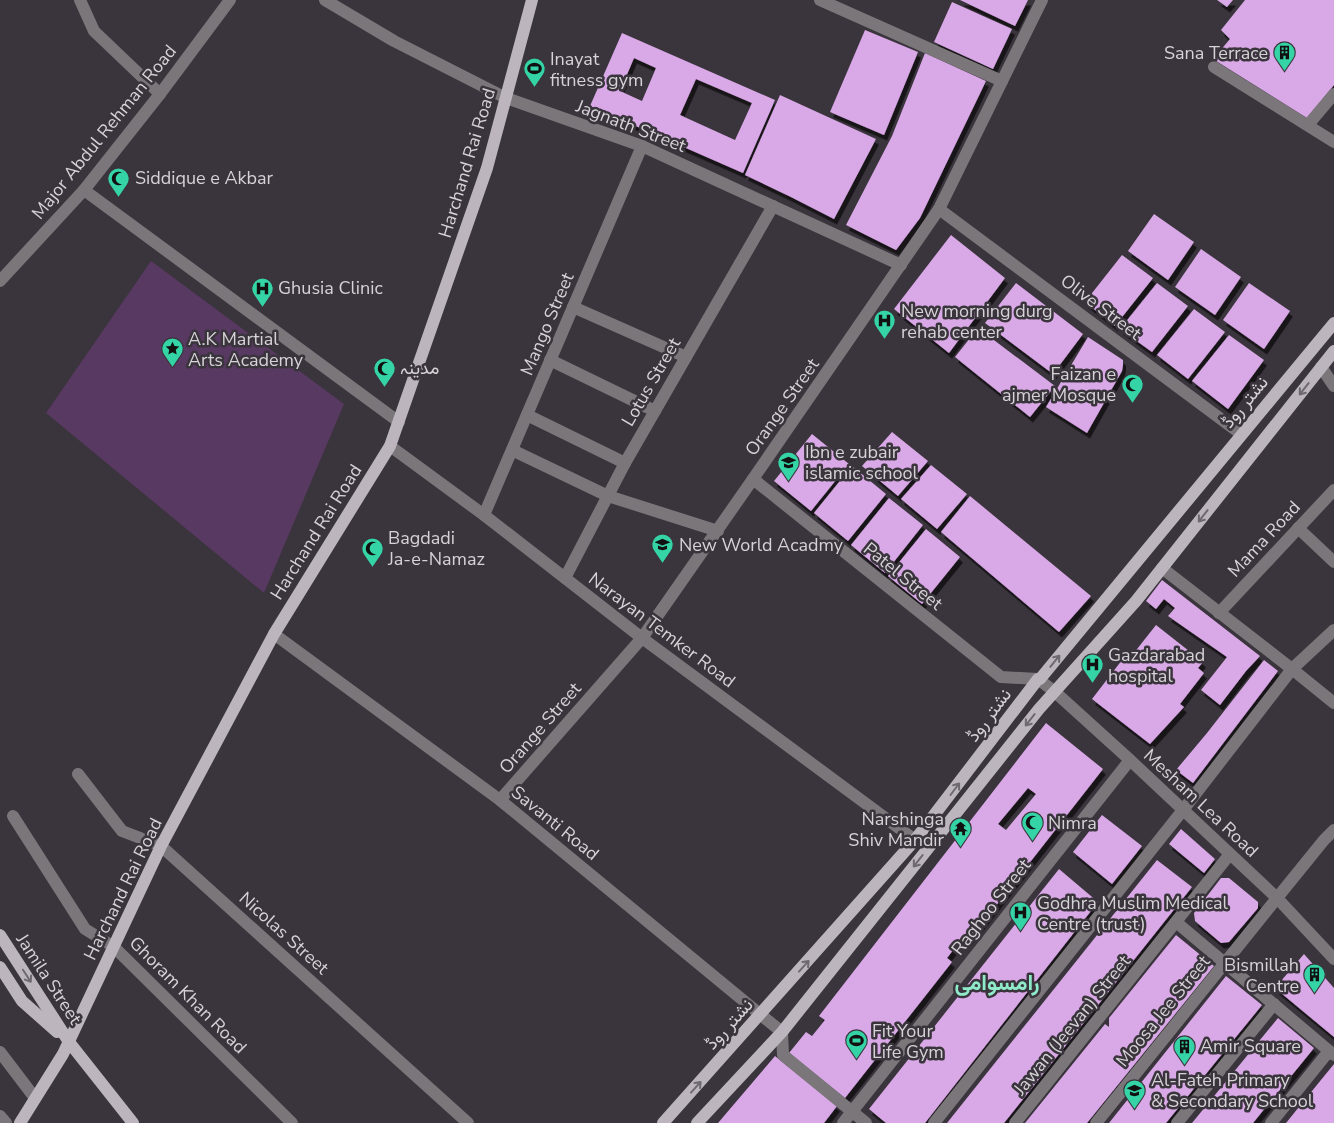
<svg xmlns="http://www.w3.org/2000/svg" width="1334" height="1123" font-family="'Nunito Sans',Vazirmatn,sans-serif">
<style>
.green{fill:#583961}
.building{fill:#d9a8e6;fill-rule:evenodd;filter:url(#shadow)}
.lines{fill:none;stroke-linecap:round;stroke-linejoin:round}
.minor{stroke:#7a767a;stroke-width:12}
.major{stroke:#bcb5be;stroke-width:12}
.oneway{stroke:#6e6870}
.labels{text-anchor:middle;stroke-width:5;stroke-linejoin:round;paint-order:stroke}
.poi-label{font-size:18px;fill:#d6d2d7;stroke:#3a343c;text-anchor:start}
.street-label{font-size:18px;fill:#d6d2d7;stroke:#3a343c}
.district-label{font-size:22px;font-weight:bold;fill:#8feac9;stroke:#3a343c}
</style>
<defs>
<filter id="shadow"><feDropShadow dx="3" dy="5.5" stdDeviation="0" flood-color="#0009"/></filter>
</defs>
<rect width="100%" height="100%" fill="#3a343c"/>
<path class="green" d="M 151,261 L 344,404 L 264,593 L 46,413 Z"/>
<g class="building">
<path d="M 960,0 L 1028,0 L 1015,26 Z"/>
<path d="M 1217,0 L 1233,0 L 1227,7 Z"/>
<path d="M 1245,0 L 1334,0 L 1334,85 L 1307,118 L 1213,59 L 1230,39 L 1221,30 Z"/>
<path d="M 952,2 L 1012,29 L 993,69 L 934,42 Z"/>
<path d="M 865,30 L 918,52 L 884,135 L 830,112 Z"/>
<path d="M 622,33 L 775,100 L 743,173 L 590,106 ZM 634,58 L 656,68 L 642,101 L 620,91 ZM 696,79 L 752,103 L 735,140 L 680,115 Z"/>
<path d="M 925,53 L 986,81 L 920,218 L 896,250 L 846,225 L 892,136 Z"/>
<path d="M 780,95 L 876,139 L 834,219 L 791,197 L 745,175 Z"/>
<path d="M 1154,214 L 1194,242 L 1168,280 L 1128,251 Z"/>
<path d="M 951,235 L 1005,278 L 949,353 L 894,309 Z"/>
<path d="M 1201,249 L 1241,277 L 1215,315 L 1175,287 Z"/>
<path d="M 1122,255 L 1153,278 L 1115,326 L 1085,302 Z"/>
<path d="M 1016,283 L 1083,334 L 1053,374 L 985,323 Z"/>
<path d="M 1157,283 L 1188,306 L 1152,352 L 1120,329 Z"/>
<path d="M 1249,283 L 1290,311 L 1264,349 L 1223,320 Z"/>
<path d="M 1194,309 L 1225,332 L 1188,379 L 1157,355 Z"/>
<path d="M 978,328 L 1055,386 L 1030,417 L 955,357 Z"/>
<path d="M 1229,335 L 1264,360 L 1228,409 L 1192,381 Z"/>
<path d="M 1088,337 L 1123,360 L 1123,365 L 1122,371 L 1087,433 L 1046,407 Z"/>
<path d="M 892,432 L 928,461 L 898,496 L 862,466 Z"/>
<path d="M 812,434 L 849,464 L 811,511 L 774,481 Z"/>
<path d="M 931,465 L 967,494 L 937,529 L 901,499 Z"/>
<path d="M 852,466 L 886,494 L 848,541 L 814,513 Z"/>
<path d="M 970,496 L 1091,596 L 1059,632 L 941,532 Z"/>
<path d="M 889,498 L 923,525 L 885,573 L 851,545 Z"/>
<path d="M 926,529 L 960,557 L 922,604 L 888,576 Z"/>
<path d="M 1162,580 L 1260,656 L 1246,671 L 1220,705 L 1201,690 L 1227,657 L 1168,616 L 1175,608 L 1164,599 L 1156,609 L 1146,601 Z"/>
<path d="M 1156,625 L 1203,662 L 1198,668 L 1204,673 L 1180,704 L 1184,707 L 1150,744 L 1092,699 L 1122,660 L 1126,663 Z"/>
<path d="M 1264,660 L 1278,671 L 1193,783 L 1176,770 L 1207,733 Z"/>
<path d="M 1046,723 L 1103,769 L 969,940 L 964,936 L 947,958 L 952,962 L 845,1098 L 789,1053 L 806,1032 L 812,1036 L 825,1020 L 819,1016 ZM 1028,788 L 1036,794 L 1006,830 L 998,824 Z"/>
<path d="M 1102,815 L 1142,846 L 1112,884 L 1073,852 Z"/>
<path d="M 1181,829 L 1215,859 L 1204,873 L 1169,844 Z"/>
<path d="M 1157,860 L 1192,887 L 1004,1123 L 947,1123 Z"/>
<path d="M 1059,869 L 1098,902 L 925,1123 L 886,1123 L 869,1109 Z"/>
<path d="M 1221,878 L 1229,878 L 1258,902 L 1258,908 L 1229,942 L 1221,943 L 1195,921 L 1194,913 Z"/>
<path d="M 1176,935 L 1214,966 L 1087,1123 L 1025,1123 L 1105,1024 L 1109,1027 L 1109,1018 Z"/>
<path d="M 1304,954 L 1334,988 L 1334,1037 L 1275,988 Z"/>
<path d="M 1226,976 L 1262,1005 L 1166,1123 L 1109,1123 Z"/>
<path d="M 1278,1018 L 1314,1048 L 1279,1091 L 1253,1123 L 1192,1123 Z"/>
<path d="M 775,1056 L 837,1106 L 824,1123 L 718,1123 Z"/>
<path d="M 1334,1064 L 1334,1123 L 1286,1123 L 1303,1102 Z"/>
</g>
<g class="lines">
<g class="minor">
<path d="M 80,0 L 94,31 L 160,94"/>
<path d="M 325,0 L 394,41 L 506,98 L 642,146 L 901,265"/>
<path d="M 820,0 L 1002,81"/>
<path d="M 1214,67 L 1334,142"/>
<path d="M 1308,125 L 1334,94"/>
<path d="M 84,190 L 399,422"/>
<path d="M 939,209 L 1241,434"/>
<path d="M 0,281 L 84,190 L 160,94 L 230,0"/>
<path d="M 573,307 L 686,357"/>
<path d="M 550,360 L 655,411"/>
<path d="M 1321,367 L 1334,386"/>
<path d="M 527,415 L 625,463"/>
<path d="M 390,446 L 484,515 L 642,638 L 915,840"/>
<path d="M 512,450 L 608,496 L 718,531"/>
<path d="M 753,479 L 1001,677 L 1038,679 L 1055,692 L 1130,760 L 1277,898 L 1334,959"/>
<path d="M 484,515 L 642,146"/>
<path d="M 1298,528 L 1334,562"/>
<path d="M 1162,568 L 1292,669 L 1334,703"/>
<path d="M 565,578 L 625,463 L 773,206"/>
<path d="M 1219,613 L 1334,490"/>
<path d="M 274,634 L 500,800 L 761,1015 L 782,1032 L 783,1055 L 866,1123"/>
<path d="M 78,774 L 122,831 L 161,846 L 468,1123"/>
<path d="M 500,800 L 642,638 L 753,479 L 939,209 L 1042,0"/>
<path d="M 13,816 L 85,929 L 114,947 L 292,1123"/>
<path d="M 1176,922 L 1334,1055"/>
<path d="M 0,1052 L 35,1098"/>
<path d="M 0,1116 L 6,1123"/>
<path d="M 843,1123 L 1130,760"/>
<path d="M 934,1123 L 1183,810 L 1292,669 L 1334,630"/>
<path d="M 1015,1123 L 1230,854"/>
<path d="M 1096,1123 L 1277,898 L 1324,840 L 1334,830"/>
<path d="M 1177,1123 L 1274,1004"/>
<path d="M 1271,1123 L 1329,1051"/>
</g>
<g class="major">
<path d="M 0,935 L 69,1042 L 133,1123"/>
<path d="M 0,967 L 22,1001 L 57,1032"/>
<path d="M 20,1123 L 63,1054 L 161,846 L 274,634 L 390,446 L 487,168 L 532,0"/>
<path d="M 663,1123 L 915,840 L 1038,679 L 1040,679 L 1334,323"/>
<path d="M 697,1123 L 782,1032 L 1039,709 L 1136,601 L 1334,351"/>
</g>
</g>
<defs><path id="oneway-shaft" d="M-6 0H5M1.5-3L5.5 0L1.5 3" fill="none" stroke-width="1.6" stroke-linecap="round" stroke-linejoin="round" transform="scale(1.25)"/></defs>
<g class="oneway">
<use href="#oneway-shaft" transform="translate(1304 389) rotate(128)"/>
<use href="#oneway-shaft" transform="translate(1203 516) rotate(128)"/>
<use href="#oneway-shaft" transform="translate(1055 661) rotate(-51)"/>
<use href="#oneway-shaft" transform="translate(1030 720) rotate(128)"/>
<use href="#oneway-shaft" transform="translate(955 789) rotate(-53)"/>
<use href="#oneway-shaft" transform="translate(918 861) rotate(128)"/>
<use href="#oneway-shaft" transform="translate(804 966) rotate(-48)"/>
<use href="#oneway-shaft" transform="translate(27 976) rotate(57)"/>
<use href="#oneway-shaft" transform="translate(696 1087) rotate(-48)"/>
</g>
<defs>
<symbol id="building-pin" viewBox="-11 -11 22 30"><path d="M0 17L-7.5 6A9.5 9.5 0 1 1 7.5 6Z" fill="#35d4a7" stroke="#3a343c"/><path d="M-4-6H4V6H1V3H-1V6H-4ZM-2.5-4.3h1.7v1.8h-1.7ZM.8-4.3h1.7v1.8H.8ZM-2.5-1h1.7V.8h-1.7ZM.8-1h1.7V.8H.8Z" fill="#111"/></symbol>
<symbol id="stadium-pin" viewBox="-11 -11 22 30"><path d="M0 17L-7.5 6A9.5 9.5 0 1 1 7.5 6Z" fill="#35d4a7" stroke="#3a343c"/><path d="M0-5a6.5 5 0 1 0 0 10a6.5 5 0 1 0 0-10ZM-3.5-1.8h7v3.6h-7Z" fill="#111"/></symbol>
<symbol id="mosque-pin" viewBox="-11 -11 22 30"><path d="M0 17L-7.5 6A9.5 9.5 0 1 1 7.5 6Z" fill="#35d4a7" stroke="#3a343c"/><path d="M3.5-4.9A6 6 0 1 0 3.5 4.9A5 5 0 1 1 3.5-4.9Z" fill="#111"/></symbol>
<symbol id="hospital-pin" viewBox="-11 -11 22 30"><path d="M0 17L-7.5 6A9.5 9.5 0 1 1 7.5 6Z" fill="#35d4a7" stroke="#3a343c"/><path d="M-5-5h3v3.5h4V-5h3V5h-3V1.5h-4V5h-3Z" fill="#111"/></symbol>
<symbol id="sight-pin" viewBox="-11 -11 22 30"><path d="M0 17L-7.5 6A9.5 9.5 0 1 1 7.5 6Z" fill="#35d4a7" stroke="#3a343c"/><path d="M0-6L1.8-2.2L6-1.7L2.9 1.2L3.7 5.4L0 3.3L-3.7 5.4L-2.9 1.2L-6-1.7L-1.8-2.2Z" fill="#111"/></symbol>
<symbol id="school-pin" viewBox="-11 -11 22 30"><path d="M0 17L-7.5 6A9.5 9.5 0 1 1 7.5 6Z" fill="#35d4a7" stroke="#3a343c"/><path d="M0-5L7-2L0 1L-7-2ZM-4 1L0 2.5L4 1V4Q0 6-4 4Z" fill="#111"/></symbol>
<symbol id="temple-pin" viewBox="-11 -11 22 30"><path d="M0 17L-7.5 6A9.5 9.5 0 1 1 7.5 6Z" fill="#35d4a7" stroke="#3a343c"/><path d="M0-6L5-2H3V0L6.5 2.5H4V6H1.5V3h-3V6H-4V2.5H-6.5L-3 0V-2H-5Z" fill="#111"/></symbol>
</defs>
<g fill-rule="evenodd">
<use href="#building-pin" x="1272" y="40" width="25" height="34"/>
<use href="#stadium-pin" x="522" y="56" width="25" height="34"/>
<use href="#mosque-pin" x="106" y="166" width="25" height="34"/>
<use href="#hospital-pin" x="250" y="276" width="25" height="34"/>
<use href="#hospital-pin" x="872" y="308" width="25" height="34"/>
<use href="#sight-pin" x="160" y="336" width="25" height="34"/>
<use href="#mosque-pin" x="372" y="356" width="25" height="34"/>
<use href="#mosque-pin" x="1120" y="372" width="25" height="34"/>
<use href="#school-pin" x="776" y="450" width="25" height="34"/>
<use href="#school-pin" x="650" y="532" width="25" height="34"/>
<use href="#mosque-pin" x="360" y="536" width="25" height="34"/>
<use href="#hospital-pin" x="1080" y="652" width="25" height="34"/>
<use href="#mosque-pin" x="1020" y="810" width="25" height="34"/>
<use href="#temple-pin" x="948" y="816" width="25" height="34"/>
<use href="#hospital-pin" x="1008" y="900" width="25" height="34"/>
<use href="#building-pin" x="1302" y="962" width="25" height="34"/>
<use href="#stadium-pin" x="844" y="1028" width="25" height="34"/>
<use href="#building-pin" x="1172" y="1034" width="25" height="34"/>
<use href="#school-pin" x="1122" y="1078" width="25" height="34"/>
</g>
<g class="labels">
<g class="poi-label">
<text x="1268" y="59" text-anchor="end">Sana Terrace</text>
<text x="550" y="65">Inayat<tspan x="550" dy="21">fitness gym</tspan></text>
<text x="135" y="184">Siddique e Akbar</text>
<text x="278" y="294">Ghusia Clinic</text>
<text x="901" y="317">New morning durg<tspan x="901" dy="21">rehab center</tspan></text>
<text x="188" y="345">A.K Martial<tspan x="188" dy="21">Arts Academy</tspan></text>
<text x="400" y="374">مدینہ</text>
<text x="1116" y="380" text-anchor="end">Faizan e<tspan x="1116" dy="21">ajmer Mosque</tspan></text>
<text x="805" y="458">Ibn e zubair<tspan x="805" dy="21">islamic school</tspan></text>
<text x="388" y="544">Bagdadi<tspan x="388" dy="21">Ja-e-Namaz</tspan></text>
<text x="679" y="551">New World Acadmy</text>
<text x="1108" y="661">Gazdarabad<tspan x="1108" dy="21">hospital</tspan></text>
<text x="944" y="825" text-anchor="end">Narshinga<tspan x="944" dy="21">Shiv Mandir</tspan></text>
<text x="1048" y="829">Nimra</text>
<text x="1037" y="909">Godhra Muslim Medical<tspan x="1037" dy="21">Centre (trust)</tspan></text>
<text x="1299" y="971" text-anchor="end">Bismillah<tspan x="1299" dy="21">Centre</tspan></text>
<text x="872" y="1037">Fit Your<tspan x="872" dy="21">Life Gym</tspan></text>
<text x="1200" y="1052">Amir Square</text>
<text x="1151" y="1086">Al-Fateh Primary<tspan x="1151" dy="21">&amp; Secondary School</tspan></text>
</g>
<g class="street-label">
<text transform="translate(631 126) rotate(21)" y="6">Jagnath Street</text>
<text transform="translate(104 132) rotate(-51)" y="6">Major Abdul Rehman Road</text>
<text transform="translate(467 163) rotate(-73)" y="6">Harchand Rai Road</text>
<text transform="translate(1101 307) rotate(37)" y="6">Olive Street</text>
<text transform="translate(547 324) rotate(-67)" y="6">Mango Street</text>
<text transform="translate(651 382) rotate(-60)" y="6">Lotus Street</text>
<text transform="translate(1245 402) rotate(-50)" y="6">نشتر روڈ</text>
<text transform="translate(782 407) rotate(-55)" y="6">Orange Street</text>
<text transform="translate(316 532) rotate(-58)" y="6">Harchand Rai Road</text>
<text transform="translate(1264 539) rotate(-47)" y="6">Mama Road</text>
<text transform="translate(903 576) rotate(39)" y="6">Patel Street</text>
<text transform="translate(662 630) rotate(37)" y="6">Narayan Temker Road</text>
<text transform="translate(989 715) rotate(-53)" y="6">نشتر روڈ</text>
<text transform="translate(540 728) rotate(-49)" y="6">Orange Street</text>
<text transform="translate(1201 803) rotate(43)" y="6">Mesham Lea Road</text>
<text transform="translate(555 823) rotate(39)" y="6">Savanti Road</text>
<text transform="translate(123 889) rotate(-64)" y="6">Harchand Rai Road</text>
<text transform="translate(991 907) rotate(-52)" y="6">Raghoo Street</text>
<text transform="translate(284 933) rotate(42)" y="6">Nicolas Street</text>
<text transform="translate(49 979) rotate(57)" y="6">Jamila Street</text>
<text transform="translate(188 995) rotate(45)" y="6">Ghoram Khan Road</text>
<text transform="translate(1163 1011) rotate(-51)" y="6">Moosa Jee Street</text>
<text transform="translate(729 1024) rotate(-48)" y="6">نشتر روڈ</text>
<text transform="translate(1072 1025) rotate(-51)" y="6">Jawan (Jeevan) Street</text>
</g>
<g class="district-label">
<text x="997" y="990">رامسوامی</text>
</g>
</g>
</svg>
